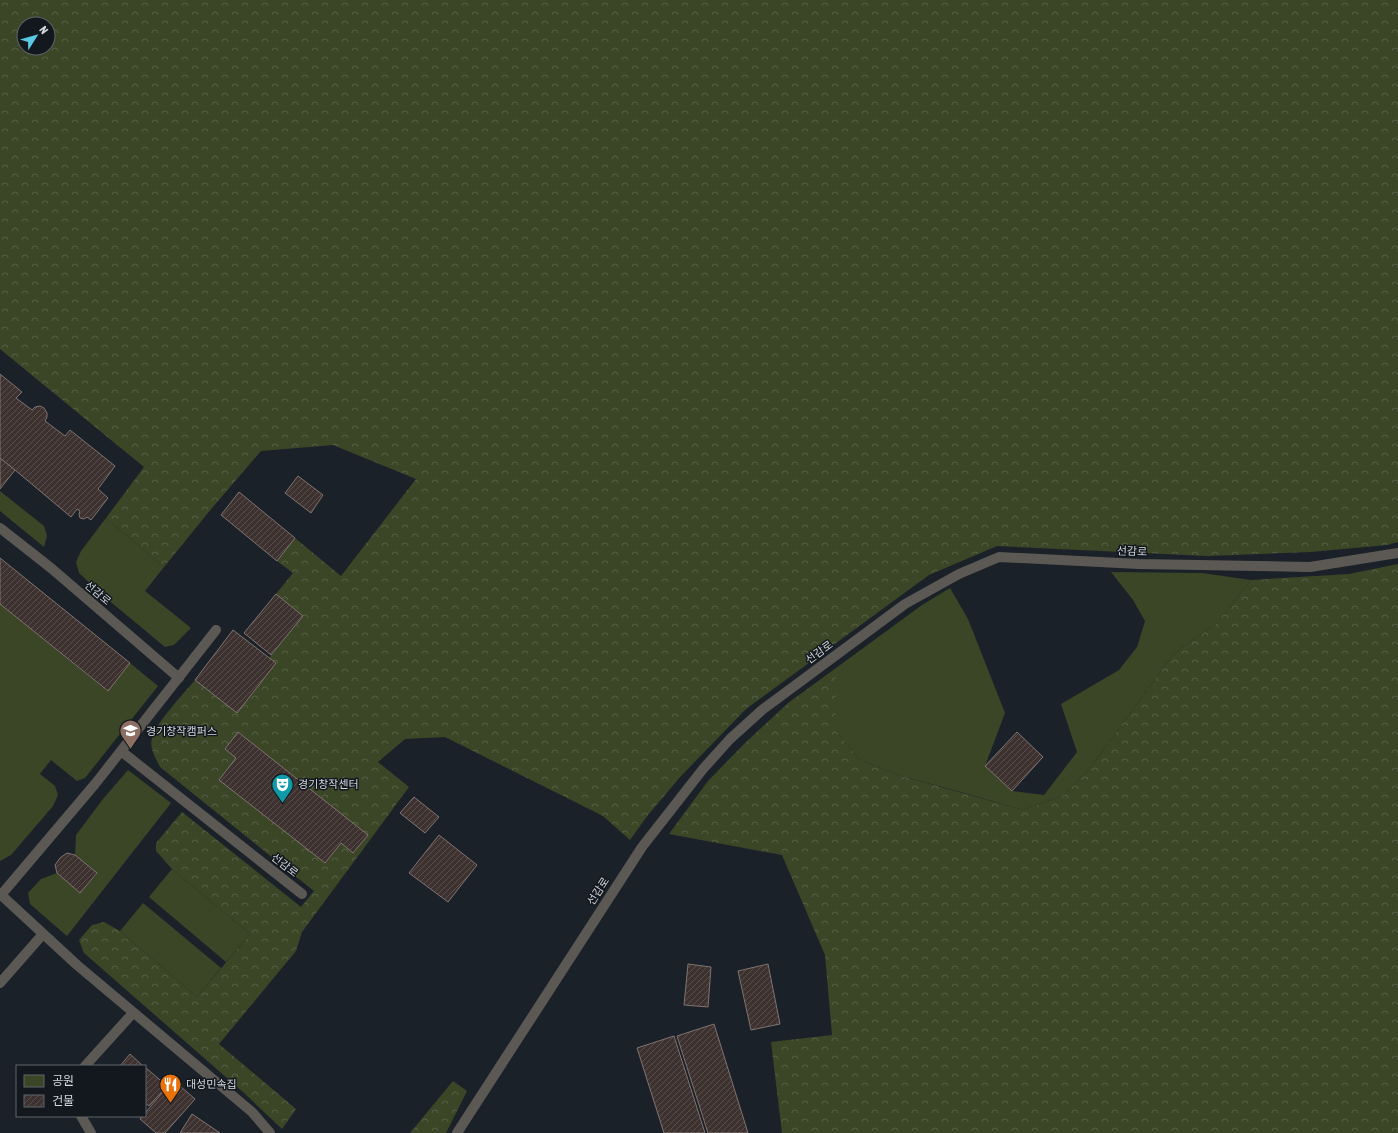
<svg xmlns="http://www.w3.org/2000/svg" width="1398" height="1133" font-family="'Asap Condensed','Noto Sans KR',sans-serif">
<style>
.green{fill:#3b4627}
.forest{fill:url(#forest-crowns);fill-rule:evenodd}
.building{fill:url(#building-hatch);stroke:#807470}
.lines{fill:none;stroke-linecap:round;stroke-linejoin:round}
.lane{stroke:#5c5955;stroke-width:10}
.labels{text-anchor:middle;stroke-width:3;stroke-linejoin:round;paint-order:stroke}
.street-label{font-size:11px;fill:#d4d8dd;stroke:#12181e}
.poi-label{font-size:11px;fill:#d4d8dd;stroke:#12181e;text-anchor:start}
</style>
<defs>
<pattern id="forest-crowns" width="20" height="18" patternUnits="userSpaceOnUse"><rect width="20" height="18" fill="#3b4627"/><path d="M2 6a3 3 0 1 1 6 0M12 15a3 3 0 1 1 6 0" fill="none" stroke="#566046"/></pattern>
<pattern id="building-hatch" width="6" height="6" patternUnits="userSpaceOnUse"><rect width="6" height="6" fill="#3d322f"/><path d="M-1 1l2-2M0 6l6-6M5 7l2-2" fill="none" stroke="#584f4d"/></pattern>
</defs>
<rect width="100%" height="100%" fill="#1b2128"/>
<g class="green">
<path d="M 0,491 L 44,526 L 47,536 L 44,547 L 0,511 Z"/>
<path d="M 106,518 L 164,567 L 145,591 L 191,628 L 174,645 L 165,647 L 106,598 L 79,573 L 76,562 L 81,551 Z"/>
<path d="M 1111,572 L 1202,573 L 1251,580 L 1216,624 L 1174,653 L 1091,767 L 1064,795 L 1023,810 L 957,791 L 898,775 L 860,760 L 836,731 L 836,668 L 922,605 L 950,588 L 968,619 L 1005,713 L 985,766 L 1012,791 L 1044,795 L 1077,752 L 1061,704 L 1119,670 L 1137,647 L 1145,621 L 1133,600 Z"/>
<path d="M 0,604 L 107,691 L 130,663 L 158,686 L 85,778 L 77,781 L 51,760 L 40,774 L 55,786 L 58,795 L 53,806 L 11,855 L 0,861 Z"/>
<path d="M 128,770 L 171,803 L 67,936 L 30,904 L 28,893 L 41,879 L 57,873 L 80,893 L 97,874 L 75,855 L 76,835 L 103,799 Z"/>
<path d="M 172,869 L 250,934 L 226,962 L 149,897 Z"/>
<path d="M 143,903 L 221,968 L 197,997 L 120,931 Z"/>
</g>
<g class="forest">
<path d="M 0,0 L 1398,0 L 1398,542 L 1387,545 L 1311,552 L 1207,556 L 997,546 L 929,575 L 746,709 L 681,776 L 648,815 L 630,840 L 603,816 L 445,737 L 405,739 L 378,762 L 409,787 L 302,932 L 296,951 L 219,1044 L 296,1109 L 282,1129 L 243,1092 L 84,953 L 79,940 L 92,925 L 104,922 L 120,931 L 197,997 L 250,934 L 172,869 L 156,851 L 156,843 L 182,812 L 301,907 L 314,891 L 160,767 C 156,759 149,748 152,738 C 155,724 184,693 195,680 L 237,713 L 275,663 L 269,658 L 303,616 L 276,594 L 293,573 L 277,561 L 295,538 L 341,576 L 416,479 L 333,445 L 261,451 L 212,508 L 164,567 L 106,518 L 144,467 L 0,349 ZM 24,24 L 48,24 L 48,48 L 24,48 ZM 238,732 L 367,835 L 354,853 L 225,749 Z"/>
<path d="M 1398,564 L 1398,1133 L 782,1133 L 771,1042 L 832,1035 L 825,955 L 782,855 L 669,834 L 708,781 L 744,744 L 788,703 L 836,668 L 836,731 L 860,760 L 898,775 L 1023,810 L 1064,795 L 1091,767 L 1174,653 L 1216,624 L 1251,580 L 1349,574 Z"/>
<path d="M 453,1081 L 467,1091 L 446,1133 L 410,1133 Z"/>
</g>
<g class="building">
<path d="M 0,374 L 22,392 L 16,398 L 32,410 L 35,407 L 40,406 L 44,408 L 47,413 L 47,417 L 45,421 L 65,436 L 70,430 L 115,466 L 98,489 L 108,498 L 91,520 L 87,517 L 84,519 L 80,518 L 79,514 L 80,511 L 77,509 L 71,517 L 15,470 L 5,470 L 0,466 Z"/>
<path d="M 0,458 L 15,470 L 0,489 Z"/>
<path d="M 298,476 L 323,495 L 311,513 L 285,493 Z"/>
<path d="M 239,492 L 295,538 L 277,561 L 221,515 Z"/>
<path d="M 0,558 L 130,663 L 108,691 L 0,604 Z"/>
<path d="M 276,594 L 303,616 L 271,655 L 244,633 Z"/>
<path d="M 233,630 L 276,663 L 237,713 L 195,680 Z"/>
<path d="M 238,732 L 368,835 L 353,853 L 341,843 L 325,863 L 219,780 L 236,758 L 225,749 Z"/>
<path d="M 1017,732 L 1043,757 L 1012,791 L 985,766 Z"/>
<path d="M 414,797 L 439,817 L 425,833 L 400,813 Z"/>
<path d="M 439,835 L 477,865 L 448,902 L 409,873 Z"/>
<path d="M 67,853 L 75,855 L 97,873 L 80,893 L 57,873 L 55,865 L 60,858 Z"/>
<path d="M 688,964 L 711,967 L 708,1007 L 684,1005 Z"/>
<path d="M 768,964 L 780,1024 L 751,1030 L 738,971 Z"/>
<path d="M 714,1024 L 748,1133 L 708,1133 L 677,1036 Z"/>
<path d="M 674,1036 L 705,1133 L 664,1133 L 637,1048 Z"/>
<path d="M 130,1054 L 143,1066 L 120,1066 Z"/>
<path d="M 145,1067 L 167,1086 L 149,1106 L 145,1103 Z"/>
<path d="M 173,1080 L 195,1099 L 165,1133 L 156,1133 L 140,1119 L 142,1116 L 145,1116 L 145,1113 Z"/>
<path d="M 192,1114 L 220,1133 L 180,1133 Z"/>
</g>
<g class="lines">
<g class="lane">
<path d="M 0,528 L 51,568 L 179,678"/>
<path d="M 121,751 L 302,894"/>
<path d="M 0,894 L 77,965 L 252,1112 L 270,1133"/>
<path d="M 1,895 L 95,784 L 216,630"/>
<path d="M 0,983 L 43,934"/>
<path d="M 85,1066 L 133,1013"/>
<path d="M 81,1116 L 91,1133"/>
<path d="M 457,1133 L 642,847 L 703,769 L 730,739 L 762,710 L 905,604 L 959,574 L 999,557 L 1139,564 L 1310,567 L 1398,553"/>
</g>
</g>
<defs>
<symbol id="university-pin" viewBox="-11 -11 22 30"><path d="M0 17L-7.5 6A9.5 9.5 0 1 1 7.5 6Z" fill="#8d6e63" stroke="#12181e"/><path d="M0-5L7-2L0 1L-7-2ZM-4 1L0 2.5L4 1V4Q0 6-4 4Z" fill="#fff"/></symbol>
<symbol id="theatre-pin" viewBox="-11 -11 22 30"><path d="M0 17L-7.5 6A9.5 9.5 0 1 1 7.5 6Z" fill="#0f9aa8" stroke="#12181e"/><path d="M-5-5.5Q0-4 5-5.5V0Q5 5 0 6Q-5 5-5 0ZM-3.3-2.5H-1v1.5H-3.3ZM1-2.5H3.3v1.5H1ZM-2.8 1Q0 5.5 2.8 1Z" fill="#fff"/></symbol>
<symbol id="restaurant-pin" viewBox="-11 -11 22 30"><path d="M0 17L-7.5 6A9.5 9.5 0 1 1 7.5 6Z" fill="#e8710a" stroke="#12181e"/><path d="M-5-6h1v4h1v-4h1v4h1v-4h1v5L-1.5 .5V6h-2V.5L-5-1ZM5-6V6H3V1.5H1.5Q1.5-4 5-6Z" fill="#fff"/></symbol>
</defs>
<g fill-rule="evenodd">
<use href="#university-pin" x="118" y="718" width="25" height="34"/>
<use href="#theatre-pin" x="270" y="772" width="25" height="34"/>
<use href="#restaurant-pin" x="158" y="1072" width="25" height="34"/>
</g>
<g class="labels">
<g class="street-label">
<text transform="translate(1132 551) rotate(2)" y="4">선감로</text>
<text transform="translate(98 593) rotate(40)" y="4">선감로</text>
<text transform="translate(819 652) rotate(-36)" y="4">선감로</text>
<text transform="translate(285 865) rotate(38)" y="4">선감로</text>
<text transform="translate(598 891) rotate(-57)" y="4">선감로</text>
</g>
<g class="poi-label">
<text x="146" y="735">경기창작캠퍼스</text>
<text x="298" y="788">경기창작센터</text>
<text x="186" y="1088">대성민속집</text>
</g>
</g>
<rect x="16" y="1065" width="130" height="52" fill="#12181e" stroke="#60656a"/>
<rect x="24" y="1075" width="20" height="12" fill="#3b4627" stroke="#60656a"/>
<text x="52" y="1085" font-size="12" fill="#d4d8dd">공원</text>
<rect x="24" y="1095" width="20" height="12" fill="url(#building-hatch)" stroke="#60656a"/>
<text x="52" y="1105" font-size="12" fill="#d4d8dd">건물</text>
<g transform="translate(36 36) rotate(53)"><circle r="19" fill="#12181e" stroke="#60656a"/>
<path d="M0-3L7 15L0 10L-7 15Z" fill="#59c8e4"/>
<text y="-6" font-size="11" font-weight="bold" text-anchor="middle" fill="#d4d8dd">N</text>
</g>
</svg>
